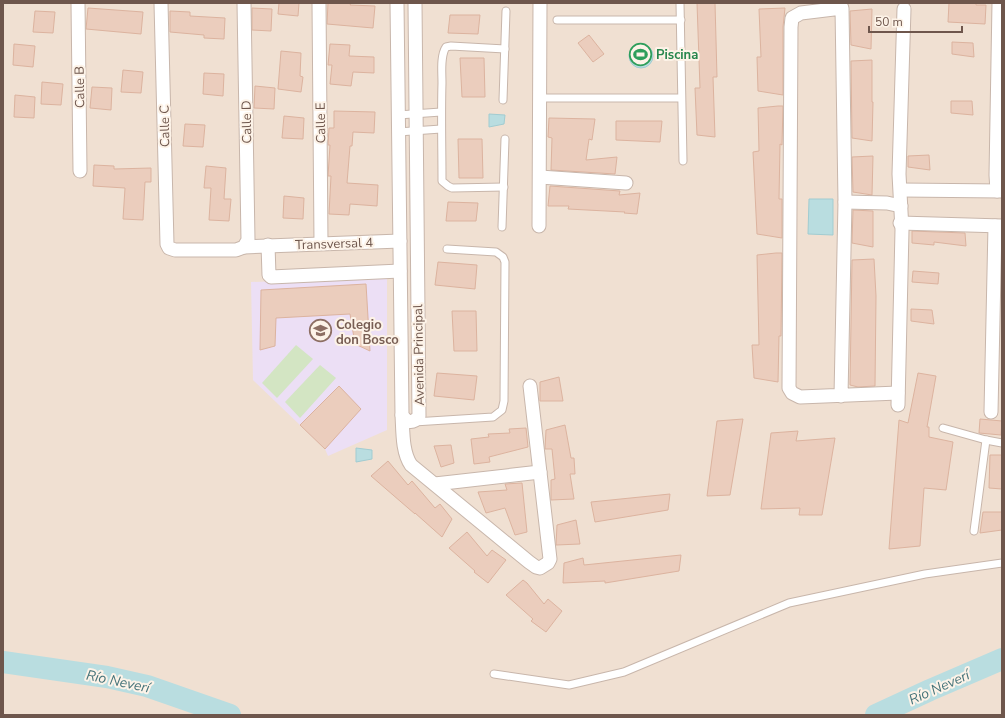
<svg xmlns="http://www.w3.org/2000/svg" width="1005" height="718" font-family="'Nunito Sans',sans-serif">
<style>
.residential{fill:#f0e0d2}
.education{fill:#ecdff5}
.green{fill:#d3e5c3}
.water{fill:#b9dde0;stroke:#a1ccd1}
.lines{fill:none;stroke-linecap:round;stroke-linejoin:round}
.river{stroke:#b9dde0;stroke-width:22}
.building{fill:#ebcdbd;stroke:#dcb39f}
.lane-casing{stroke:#c8b6ab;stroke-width:9}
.street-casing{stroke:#c8b6ab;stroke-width:15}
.lane{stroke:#fff;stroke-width:7}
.street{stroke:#fff;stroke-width:13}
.labels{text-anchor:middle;stroke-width:4;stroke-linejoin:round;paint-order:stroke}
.leisure-label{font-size:13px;font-weight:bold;fill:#27864d;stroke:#fdf3e8;text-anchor:start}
.street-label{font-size:13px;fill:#6e564c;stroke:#fdf3e8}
.education-label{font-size:13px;font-weight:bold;fill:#785e54;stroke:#fdf3e8;text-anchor:start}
.water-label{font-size:14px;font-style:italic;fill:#457379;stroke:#fdf3e8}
</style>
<rect width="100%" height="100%" fill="#f9efe2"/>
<rect class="residential" x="3" y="3" width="999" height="712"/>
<path class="education" d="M 387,277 L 387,430 L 328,456 L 325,449 L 253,380 L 251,282 Z"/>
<g class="green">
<path d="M 296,345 L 313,359 L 277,398 L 262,383 Z"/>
<path d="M 320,365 L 336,378 L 300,418 L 285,402 Z"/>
</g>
<g class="water">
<circle cx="641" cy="56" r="12"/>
<path d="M 489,114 L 505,115 L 504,124 L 489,127 Z"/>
<path d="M 809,199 L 833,199 L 833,235 L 808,234 Z"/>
<path d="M 356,448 L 372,450 L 372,459 L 356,462 Z"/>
</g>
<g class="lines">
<g class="river">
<path d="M 3,662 L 107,677 L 147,686 L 230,715"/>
<path d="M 876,715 L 930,690 L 1002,659"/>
</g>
</g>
<g class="building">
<path d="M 279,3 L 299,3 L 298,16 L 278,14 Z"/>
<path d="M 328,3 L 351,3 L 350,5 L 375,6 L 373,28 L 327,24 Z"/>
<path d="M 697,3 L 715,3 L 717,77 L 713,77 L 715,137 L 697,135 L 695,88 L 700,88 Z"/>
<path d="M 949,3 L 976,3 L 976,5 L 986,5 L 985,24 L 948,22 Z"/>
<path d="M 88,8 L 143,12 L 141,34 L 86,29 Z"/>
<path d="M 252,8 L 272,9 L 271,31 L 252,30 Z"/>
<path d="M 785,8 L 783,27 L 783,95 L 758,91 L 757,57 L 761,57 L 759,9 Z"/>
<path d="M 872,9 L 871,49 L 851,45 L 850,11 Z"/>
<path d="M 35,11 L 55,12 L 53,33 L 33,32 Z"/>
<path d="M 170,11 L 190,12 L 190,16 L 225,18 L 224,39 L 204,38 L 204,35 L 170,32 Z"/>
<path d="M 450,15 L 480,15 L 478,34 L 448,33 Z"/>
<path d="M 589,35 L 604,54 L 593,62 L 578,43 Z"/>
<path d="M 952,42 L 973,43 L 974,57 L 952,54 Z"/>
<path d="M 14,44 L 35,46 L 33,67 L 13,65 Z"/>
<path d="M 330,44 L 350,45 L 349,56 L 374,57 L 374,73 L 353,72 L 351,86 L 330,84 L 332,65 L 328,65 Z"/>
<path d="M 281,51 L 301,53 L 300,76 L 303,77 L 301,92 L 278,89 Z"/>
<path d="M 460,58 L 484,58 L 485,97 L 462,97 Z"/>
<path d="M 872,60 L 872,102 L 873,102 L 872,141 L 852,138 L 851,61 Z"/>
<path d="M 123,70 L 143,72 L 141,93 L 121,92 Z"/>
<path d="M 204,73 L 224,74 L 223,96 L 203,94 Z"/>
<path d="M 42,82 L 63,84 L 61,105 L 41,104 Z"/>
<path d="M 255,86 L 275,88 L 274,109 L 254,108 Z"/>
<path d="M 92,87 L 112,88 L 111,110 L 90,108 Z"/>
<path d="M 15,95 L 35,97 L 34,118 L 14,117 Z"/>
<path d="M 951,101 L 972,101 L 973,115 L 951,113 Z"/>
<path d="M 778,106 L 783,106 L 782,145 L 780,144 L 779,199 L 782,199 L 782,238 L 757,234 L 753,152 L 759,151 L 758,108 Z"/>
<path d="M 334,111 L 375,112 L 374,133 L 353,132 L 352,146 L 350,146 L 347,183 L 378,185 L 377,206 L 350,204 L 349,215 L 329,214 L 331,176 L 328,176 L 330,145 L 328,145 L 329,128 L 334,128 Z"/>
<path d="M 284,116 L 304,118 L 303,139 L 282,138 Z"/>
<path d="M 549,118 L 595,119 L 592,140 L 589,139 L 586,160 L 617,157 L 615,174 L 551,170 L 552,138 L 548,137 Z"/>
<path d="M 616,121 L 662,121 L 660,142 L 616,140 Z"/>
<path d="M 185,124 L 205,125 L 203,147 L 183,146 Z"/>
<path d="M 458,139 L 482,139 L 483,178 L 459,178 Z"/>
<path d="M 929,155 L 930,170 L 908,167 L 908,156 Z"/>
<path d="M 873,156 L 872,195 L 853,192 L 852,157 Z"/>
<path d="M 94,165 L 114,166 L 114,169 L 151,168 L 151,182 L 145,182 L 143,220 L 123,219 L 125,188 L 93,186 Z"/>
<path d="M 206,166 L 226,168 L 224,199 L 231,199 L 229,221 L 209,220 L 211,188 L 204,188 Z"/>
<path d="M 550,186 L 620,191 L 619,195 L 640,193 L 637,214 L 624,213 L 625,212 L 568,209 L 569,206 L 548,206 Z"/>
<path d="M 284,196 L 304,198 L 303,219 L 283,218 Z"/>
<path d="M 448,202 L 478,203 L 476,221 L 446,221 Z"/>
<path d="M 853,210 L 873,211 L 873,247 L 852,243 Z"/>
<path d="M 912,231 L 965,233 L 966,246 L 934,242 L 934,245 L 912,243 Z"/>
<path d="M 776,253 L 782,253 L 781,336 L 779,336 L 778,382 L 754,378 L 752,345 L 759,345 L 757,255 Z"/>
<path d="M 874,259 L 876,296 L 875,386 L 858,387 L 850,385 L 852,260 Z"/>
<path d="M 438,262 L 477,265 L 475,289 L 435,285 Z"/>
<path d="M 913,271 L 939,273 L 938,284 L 912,282 Z"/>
<path d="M 366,284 L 370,351 L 355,344 L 350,314 L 276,318 L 275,346 L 260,350 L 261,290 Z"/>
<path d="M 911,309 L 932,310 L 934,324 L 911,321 Z"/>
<path d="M 452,311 L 476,311 L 477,351 L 454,351 Z"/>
<path d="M 437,373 L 477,376 L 474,400 L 434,396 Z"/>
<path d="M 918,373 L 936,376 L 927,427 L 929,427 L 929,437 L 953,442 L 946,490 L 924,488 L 920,546 L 889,549 L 899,420 L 908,423 Z"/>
<path d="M 559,377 L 563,401 L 540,401 L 540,382 Z"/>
<path d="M 339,386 L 361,409 L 325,449 L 300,425 Z"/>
<path d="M 743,419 L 730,495 L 707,496 L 717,421 Z"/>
<path d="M 980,419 L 1002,421 L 1001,435 L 979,433 Z"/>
<path d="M 565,425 L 571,458 L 574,458 L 575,474 L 570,474 L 574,499 L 551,500 L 551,480 L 555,479 L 552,449 L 545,449 L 546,430 Z"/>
<path d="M 526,428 L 528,447 L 489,457 L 490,462 L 474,464 L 471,439 L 489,437 L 488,434 L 510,433 L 509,429 Z"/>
<path d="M 798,431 L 796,441 L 835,438 L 822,515 L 799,515 L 800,508 L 761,509 L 771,433 Z"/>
<path d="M 451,445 L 454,463 L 441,467 L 434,446 Z"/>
<path d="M 990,455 L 1002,455 L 1002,489 L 989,488 Z"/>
<path d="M 388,461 L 408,485 L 412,481 L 435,508 L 440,504 L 452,519 L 442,537 L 415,513 L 415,514 L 371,476 Z"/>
<path d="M 522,483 L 527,532 L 515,535 L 505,508 L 486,513 L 478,492 L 507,490 L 505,484 Z"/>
<path d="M 670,494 L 668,510 L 595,522 L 591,502 Z"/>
<path d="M 983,512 L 1002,512 L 1002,530 L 980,533 Z"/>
<path d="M 576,520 L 580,544 L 556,545 L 557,525 Z"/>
<path d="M 467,532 L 487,556 L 492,550 L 506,560 L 488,583 L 474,572 L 475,571 L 449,548 Z"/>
<path d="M 681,555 L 679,571 L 605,583 L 605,581 L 563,583 L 564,563 L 583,558 L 584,565 Z"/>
<path d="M 523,580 L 527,583 L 544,604 L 548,599 L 562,611 L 546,632 L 531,621 L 533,619 L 506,595 Z"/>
</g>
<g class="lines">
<defs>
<g id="lane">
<path d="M 680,3 L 683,161"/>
<path d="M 557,20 L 681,20"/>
<path d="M 540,98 L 681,98"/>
<path d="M 503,100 L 506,11"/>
<path d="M 398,115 L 441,112"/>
<path d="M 398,132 L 441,129"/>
<path d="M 504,187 L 452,188 L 448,186 L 442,181 C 442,148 441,116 442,83 C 442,72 440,56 446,47 L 451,46 L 505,49"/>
<path d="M 502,227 L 505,139"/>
<path d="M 414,422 L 493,417 L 502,410 L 504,401 L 505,262 L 503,257 L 496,252 L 447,249"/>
<path d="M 943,428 L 986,440 L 1002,443"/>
<path d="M 974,531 L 986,440"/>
<path d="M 494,674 L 569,685 L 624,672 L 789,603 L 925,574 L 1002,563"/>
</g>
<g id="street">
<path d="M 78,3 L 80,171"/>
<path d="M 161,3 L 167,244 L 169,248 L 175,250 L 236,250 L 244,247 L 248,240 L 244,3"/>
<path d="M 319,3 L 321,243"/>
<path d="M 397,3 L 402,415 C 407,423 413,424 419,416 L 415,3"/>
<path d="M 540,177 L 626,183"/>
<path d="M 901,190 L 1002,191"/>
<path d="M 997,191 L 996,175 L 999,3"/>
<path d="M 845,202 L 887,203 L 901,206"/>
<path d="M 900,223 L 1002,226"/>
<path d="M 539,226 L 540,3"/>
<path d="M 268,245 L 269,275 L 271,277 L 400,271"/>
<path d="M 244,247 L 400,241"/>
<path d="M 841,396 L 845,202 L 842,8 L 801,13 L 792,18 L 791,27 L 789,388 L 792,393 L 800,397 L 898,393"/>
<path d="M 898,405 L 902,230 L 899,174 L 904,9"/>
<path d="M 991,412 L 995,226"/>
<path d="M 402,415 C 403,431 402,452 411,465 L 529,562 L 536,567 L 540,568 L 548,563 L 550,559 L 530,386"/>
<path d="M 435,484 L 540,472"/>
</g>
</defs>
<use href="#lane" class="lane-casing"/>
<use href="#street" class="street-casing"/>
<use href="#lane" class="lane"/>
<use href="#street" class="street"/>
</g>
<defs>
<symbol id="stadium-ring" viewBox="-11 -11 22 22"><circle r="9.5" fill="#fdf3e8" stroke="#2e9e5b" stroke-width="1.5"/><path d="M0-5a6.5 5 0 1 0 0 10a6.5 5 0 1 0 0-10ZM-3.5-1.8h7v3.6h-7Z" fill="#2e9e5b"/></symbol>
<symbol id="school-ring" viewBox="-11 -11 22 22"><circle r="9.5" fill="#fdf3e8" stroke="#8d6e63" stroke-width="1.5"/><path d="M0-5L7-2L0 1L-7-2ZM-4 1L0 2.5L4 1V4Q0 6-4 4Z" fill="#8d6e63"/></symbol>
</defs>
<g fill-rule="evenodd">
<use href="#stadium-ring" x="628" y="42" width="25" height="25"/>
<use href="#school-ring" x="308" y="318" width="25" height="25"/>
</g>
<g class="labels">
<g class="leisure-label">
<text x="656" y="59">Piscina</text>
</g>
<g class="street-label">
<text transform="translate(79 87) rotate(-91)" y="5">Calle B</text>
<text transform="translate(246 122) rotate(-91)" y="5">Calle D</text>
<text transform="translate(320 123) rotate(-91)" y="5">Calle E</text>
<text transform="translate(164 126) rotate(-91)" y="5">Calle C</text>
<text transform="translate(334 243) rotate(-2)" y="5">Transversal 4</text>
<text transform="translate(418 355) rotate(-91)" y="5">Avenida Principal</text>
</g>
<g class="education-label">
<text x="336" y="329">Colegio<tspan x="336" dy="15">don Bosco</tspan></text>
</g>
<g class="water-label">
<text transform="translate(118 681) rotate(12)" y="5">Río Neverí</text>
<text transform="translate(939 687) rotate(-24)" y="5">Río Neverí</text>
</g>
</g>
<rect width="1005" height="718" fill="none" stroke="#6e564c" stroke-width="8"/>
<path d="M869 26v6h93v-6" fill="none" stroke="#6e564c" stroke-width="2"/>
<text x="875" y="26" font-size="12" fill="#6e564c" stroke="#fdf3e8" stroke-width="3" paint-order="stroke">50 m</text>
</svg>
